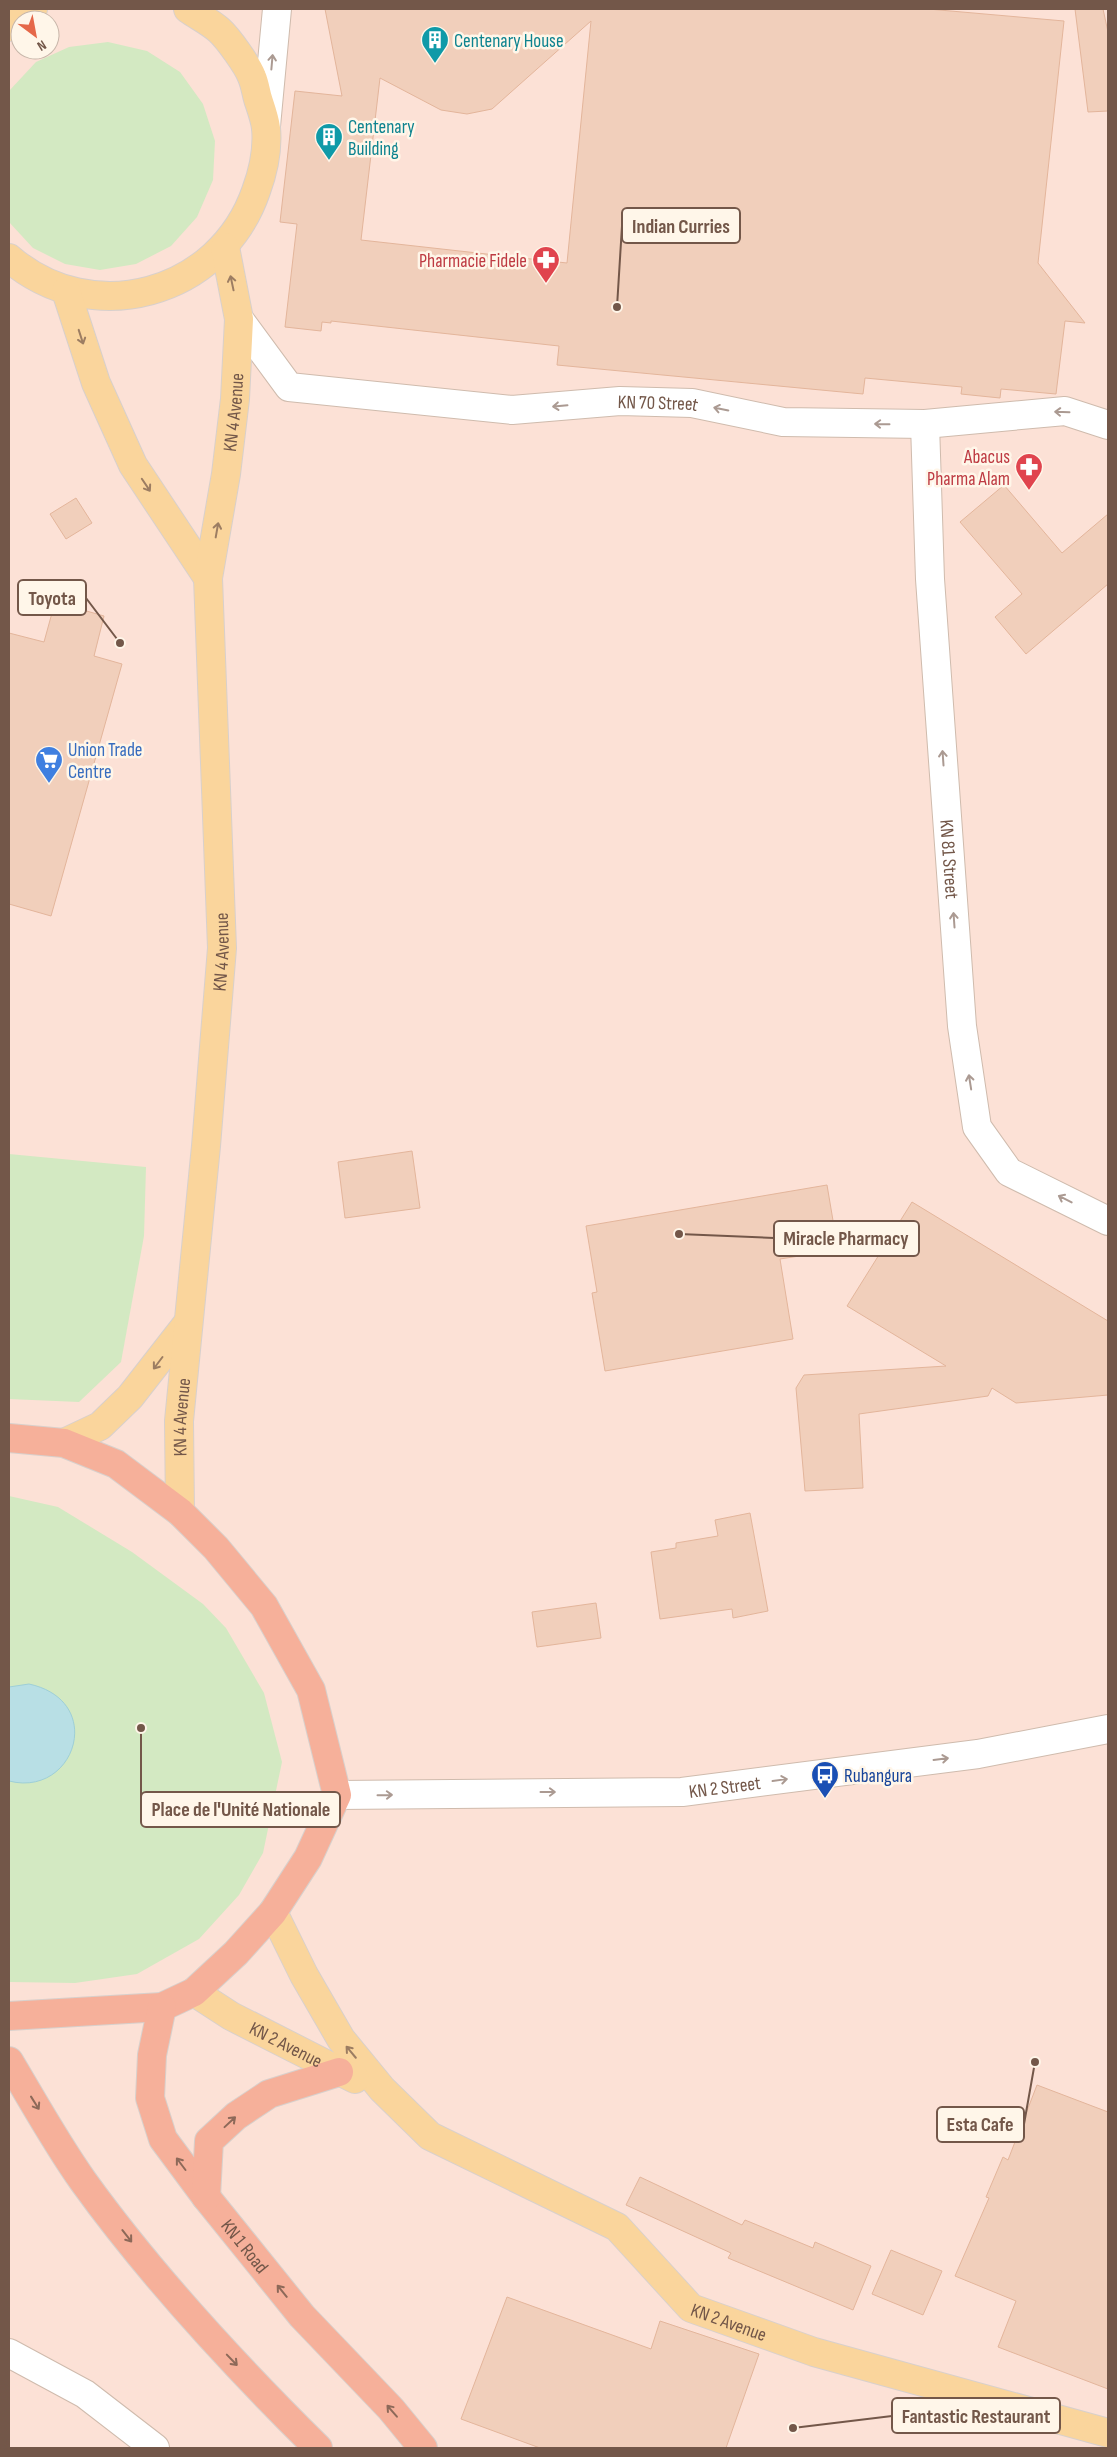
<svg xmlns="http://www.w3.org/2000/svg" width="1117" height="2457" font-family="'Sofia Sans Condensed',sans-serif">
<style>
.commercial{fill:#fce1d6;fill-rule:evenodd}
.green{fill:#d3e9c2}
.water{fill:#b8dfe5;stroke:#9ecfd7}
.building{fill:#f1cfbb;stroke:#e3b59b;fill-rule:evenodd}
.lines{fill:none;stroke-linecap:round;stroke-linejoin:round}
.minor-casing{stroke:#cfbbad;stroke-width:30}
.major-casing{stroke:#d8d0cc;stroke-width:30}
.highway-casing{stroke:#d8d0cc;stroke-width:30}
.minor{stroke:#fff;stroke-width:28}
.major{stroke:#fad59c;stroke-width:28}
.highway{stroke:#f6b09a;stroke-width:28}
.oneway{stroke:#ab9a92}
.oneway2{stroke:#9c7d62}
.oneway3{stroke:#8d6959}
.labels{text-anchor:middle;stroke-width:5;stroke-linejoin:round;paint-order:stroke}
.culture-label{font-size:19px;fill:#0d838f;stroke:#fff6e9;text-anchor:start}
.health-label{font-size:19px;fill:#be3a42;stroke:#fff6e9;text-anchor:end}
.street-label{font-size:19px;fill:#735749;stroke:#fff6e9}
.shop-label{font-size:19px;fill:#366cbe;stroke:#fff6e9;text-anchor:start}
.transit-label{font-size:19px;fill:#164399;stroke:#fff6e9;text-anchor:start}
.leader{fill:none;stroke:#735749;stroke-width:2}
.callout-dot{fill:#735749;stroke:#fff6e9;stroke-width:2}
.callout{fill:#fff6e9;stroke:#735749;stroke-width:2}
.callout-label{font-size:20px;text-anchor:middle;font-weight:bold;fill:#735749}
</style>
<rect width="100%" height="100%" fill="#fcf1e3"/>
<path class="commercial" d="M 9,9 L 1108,9 L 1108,2448 L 9,2448 ZM 20,20 L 50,20 L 50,50 L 20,50 Z"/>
<g class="green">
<path d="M 108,42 L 147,51 L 180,72 L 203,104 L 215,141 L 213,180 L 197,217 L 171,246 L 136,264 L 100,270 L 65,264 L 33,248 L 9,222 L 9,91 L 36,62 L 69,47 Z"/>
<path d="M 9,1154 L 146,1167 L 144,1236 L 121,1362 L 79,1402 L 9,1399 Z"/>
<path d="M 9,1496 L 58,1507 L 132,1552 L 203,1604 L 226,1628 L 264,1693 L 282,1762 L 263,1853 L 239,1895 L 199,1939 L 137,1974 L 75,1983 L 9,1982 Z"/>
</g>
<path class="water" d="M 29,1684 C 107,1701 75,1798 9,1781 L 9,1687 Z"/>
<g class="building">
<path d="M 325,9 L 928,9 L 1064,21 L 1038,263 L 1085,323 L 1065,321 L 1056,394 L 1001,389 L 1000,398 L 961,394 L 962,387 L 865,378 L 863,394 L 557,365 L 559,346 L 331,321 L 331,323 L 322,322 L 321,331 L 285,327 L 297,224 L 280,222 L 295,91 L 342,96 ZM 591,21 L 567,263 L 361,240 L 380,78 L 441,110 L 467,114 L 492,109 Z"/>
<path d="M 1075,9 L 1103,9 L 1108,32 L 1108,111 L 1088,112 Z"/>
<path d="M 1004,485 L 1062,553 L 1108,514 L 1108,584 L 1026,654 L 995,617 L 1022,594 L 960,522 Z"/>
<path d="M 76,498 L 92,523 L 66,539 L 50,514 Z"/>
<path d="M 55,602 L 104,616 L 94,656 L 122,664 L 51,916 L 9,904 L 9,633 L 44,642 Z"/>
<path d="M 412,1151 L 420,1208 L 345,1218 L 338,1162 Z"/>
<path d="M 827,1185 L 838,1250 L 780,1259 L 793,1339 L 605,1371 L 592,1293 L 597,1292 L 586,1226 Z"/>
<path d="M 912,1202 L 1108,1321 L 1108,1395 L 1016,1403 L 992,1388 L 988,1396 L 859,1414 L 863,1488 L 805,1491 L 796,1388 L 804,1375 L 946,1366 L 847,1306 Z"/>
<path d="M 750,1513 L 768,1611 L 733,1618 L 732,1609 L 660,1619 L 651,1552 L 676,1548 L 676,1543 L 718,1536 L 715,1520 Z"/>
<path d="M 596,1603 L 601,1638 L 537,1647 L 532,1612 Z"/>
<path d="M 1037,2085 L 1108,2112 L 1108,2389 L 998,2347 L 1016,2301 L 955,2276 L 989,2198 L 986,2197 L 1003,2157 L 1008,2160 Z"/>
<path d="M 640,2177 L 742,2225 L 745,2220 L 813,2248 L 815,2242 L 871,2266 L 853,2310 L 728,2258 L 731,2253 L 626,2205 Z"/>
<path d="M 891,2250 L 942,2271 L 923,2315 L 872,2294 Z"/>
<path d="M 507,2297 L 651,2349 L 660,2321 L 759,2354 L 726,2448 L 540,2448 L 461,2419 Z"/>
</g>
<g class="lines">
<defs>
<g id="minor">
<path d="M 266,126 L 277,9"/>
<path id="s1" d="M 239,319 L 289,387 L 512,410 L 620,401 L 692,403 L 783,422 L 925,424 L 1065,411 L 1108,425"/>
<path id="s2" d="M 925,424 L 930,579 L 962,1026 L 977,1127 L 1009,1172 L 1108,1221"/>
<path id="s3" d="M 337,1795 L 682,1792 L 978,1754 L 1108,1729"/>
<path d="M 9,2353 L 85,2394 L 155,2448"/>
</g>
<g id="major">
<path d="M 9,27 L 33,9"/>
<path d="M 9,258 C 92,330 220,295 256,191 C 263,172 268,149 266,128 C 265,119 261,108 258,99 C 256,92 255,84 252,77 C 248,66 228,38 219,30 C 210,22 198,16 188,9"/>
<path d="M 66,291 L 96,383 L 133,465 L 208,578"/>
<path d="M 64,1443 L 100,1426 L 130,1397 L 187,1324"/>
<path id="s4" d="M 180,1512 L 179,1421 L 206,1146 L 222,948 L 208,578 L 226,474 L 235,399 L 239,319 L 225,247"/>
<path id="s5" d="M 273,1912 L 304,1975 L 341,2039 L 382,2089 L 430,2136 L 617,2227 L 691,2308 L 814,2352 L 1108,2433"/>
<path id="s6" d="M 194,1992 L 231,2016 L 355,2079"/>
</g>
<g id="highway">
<path d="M 9,1438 L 64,1443 L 116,1464 L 180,1512 L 216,1548 L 264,1606 L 311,1690 L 337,1795 L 308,1858 L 273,1912 L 236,1953 L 194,1992 L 162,2007 L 9,2016"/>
<path id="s7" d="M 162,2007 L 152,2055 L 150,2098 L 163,2139 L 206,2197 L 302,2316 L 391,2409 L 423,2448"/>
<path d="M 9,2061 C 33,2101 56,2143 83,2181 C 152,2277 234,2365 318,2448"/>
<path d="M 206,2197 L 209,2141 L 236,2116 L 269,2094 L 339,2072"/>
</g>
</defs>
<use href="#minor" class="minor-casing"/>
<use href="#major" class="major-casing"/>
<use href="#highway" class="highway-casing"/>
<use href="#minor" class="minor"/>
<use href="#major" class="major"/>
<use href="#highway" class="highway"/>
</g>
<defs><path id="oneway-shaft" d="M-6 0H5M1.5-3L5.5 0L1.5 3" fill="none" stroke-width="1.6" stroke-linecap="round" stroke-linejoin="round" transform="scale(1.25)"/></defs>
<g class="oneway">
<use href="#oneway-shaft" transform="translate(272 62) rotate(-85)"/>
<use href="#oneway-shaft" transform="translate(560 406) rotate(175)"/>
<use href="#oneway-shaft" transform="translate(721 409) rotate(-169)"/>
<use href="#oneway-shaft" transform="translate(1062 412) rotate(-178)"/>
<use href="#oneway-shaft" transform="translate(882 424) rotate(-179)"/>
<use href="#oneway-shaft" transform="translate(943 758) rotate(-94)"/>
<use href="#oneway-shaft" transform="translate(954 920) rotate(-94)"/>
<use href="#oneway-shaft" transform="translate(970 1082) rotate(-99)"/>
<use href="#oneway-shaft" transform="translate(1065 1199) rotate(-153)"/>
<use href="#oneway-shaft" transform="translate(941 1759) rotate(-7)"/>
<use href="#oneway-shaft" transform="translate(780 1780) rotate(-8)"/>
<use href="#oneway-shaft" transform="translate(548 1792)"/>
<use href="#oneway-shaft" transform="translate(385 1795) rotate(-1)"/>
</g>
<g class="oneway2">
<use href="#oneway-shaft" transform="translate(232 283) rotate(-102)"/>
<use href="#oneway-shaft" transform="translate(81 337) rotate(72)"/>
<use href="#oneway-shaft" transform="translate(146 485) rotate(56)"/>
<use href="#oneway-shaft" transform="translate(217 530) rotate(-80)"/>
<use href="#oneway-shaft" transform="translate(158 1363) rotate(127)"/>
<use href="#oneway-shaft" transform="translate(351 2052) rotate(-130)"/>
</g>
<g class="oneway3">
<use href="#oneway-shaft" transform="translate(35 2103) rotate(58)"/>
<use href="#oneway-shaft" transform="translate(230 2122) rotate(-43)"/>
<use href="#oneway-shaft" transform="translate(181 2164) rotate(-127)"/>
<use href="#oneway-shaft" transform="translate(127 2236) rotate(52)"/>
<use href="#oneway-shaft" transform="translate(282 2291) rotate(-129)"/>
<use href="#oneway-shaft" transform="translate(232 2360) rotate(46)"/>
<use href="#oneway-shaft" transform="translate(392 2411) rotate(-131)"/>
</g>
<defs>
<symbol id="building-pin" viewBox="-11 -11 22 30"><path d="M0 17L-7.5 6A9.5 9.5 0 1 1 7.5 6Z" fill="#0f9aa8" stroke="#fff6e9"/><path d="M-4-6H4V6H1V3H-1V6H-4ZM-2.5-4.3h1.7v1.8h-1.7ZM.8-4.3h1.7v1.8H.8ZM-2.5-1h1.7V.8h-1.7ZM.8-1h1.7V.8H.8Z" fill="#fff"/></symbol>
<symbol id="pharmacy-pin" viewBox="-11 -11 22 30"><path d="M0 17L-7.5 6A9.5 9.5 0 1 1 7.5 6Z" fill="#e0444e" stroke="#fff6e9"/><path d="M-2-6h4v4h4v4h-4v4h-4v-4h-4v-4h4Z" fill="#fff"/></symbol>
<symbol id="supermarket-pin" viewBox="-11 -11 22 30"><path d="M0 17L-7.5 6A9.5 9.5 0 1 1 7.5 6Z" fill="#3f7fe0" stroke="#fff6e9"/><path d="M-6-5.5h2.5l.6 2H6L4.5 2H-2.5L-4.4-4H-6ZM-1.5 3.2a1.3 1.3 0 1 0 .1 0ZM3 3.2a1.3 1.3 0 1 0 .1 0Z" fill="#fff"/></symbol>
<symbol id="bus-pin" viewBox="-11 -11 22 30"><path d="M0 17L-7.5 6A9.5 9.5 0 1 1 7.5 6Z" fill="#1a4fb4" stroke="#fff6e9"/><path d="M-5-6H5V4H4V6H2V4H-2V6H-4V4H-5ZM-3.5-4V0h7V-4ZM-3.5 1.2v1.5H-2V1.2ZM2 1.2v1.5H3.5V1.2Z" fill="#fff"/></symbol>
</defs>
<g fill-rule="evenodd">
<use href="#building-pin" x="419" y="24" width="32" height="43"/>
<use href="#building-pin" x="313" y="121" width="32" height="43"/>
<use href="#pharmacy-pin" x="530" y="244" width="32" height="43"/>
<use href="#pharmacy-pin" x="1013" y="451" width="32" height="43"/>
<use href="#supermarket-pin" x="33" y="744" width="32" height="43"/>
<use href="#bus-pin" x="809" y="1759" width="32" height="43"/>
</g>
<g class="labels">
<g class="culture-label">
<text x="454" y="47">Centenary House</text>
<text x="348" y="133">Centenary<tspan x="348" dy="22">Building</tspan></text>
</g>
<g class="health-label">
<text x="527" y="267">Pharmacie Fidele</text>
<text x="1010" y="463">Abacus<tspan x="1010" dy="22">Pharma Alam</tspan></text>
</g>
<g class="street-label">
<text dy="7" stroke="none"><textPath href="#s1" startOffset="455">KN 70 Street</textPath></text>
<text dy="7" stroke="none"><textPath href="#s4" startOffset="1104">KN 4 Avenue</textPath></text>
<text dy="7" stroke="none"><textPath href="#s2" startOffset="436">KN 81 Street</textPath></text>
<text dy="7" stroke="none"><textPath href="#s4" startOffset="562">KN 4 Avenue</textPath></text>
<text dy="7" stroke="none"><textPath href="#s4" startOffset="95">KN 4 Avenue</textPath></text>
<text dy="7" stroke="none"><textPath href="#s3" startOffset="388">KN 2 Street</textPath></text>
<text dy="7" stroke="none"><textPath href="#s6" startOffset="106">KN 2 Avenue</textPath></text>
<text dy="7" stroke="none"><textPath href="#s7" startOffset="270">KN 1 Road</textPath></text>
<text dy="7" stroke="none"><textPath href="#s5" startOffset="634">KN 2 Avenue</textPath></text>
</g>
<g class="shop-label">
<text x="68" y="756">Union Trade<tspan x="68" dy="22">Centre</tspan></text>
</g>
<g class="transit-label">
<text x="844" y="1782">Rubangura</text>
</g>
</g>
<path class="leader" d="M617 307L622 226M120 643L86 598M679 1234L774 1238M141 1728L141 1809M1035 2062L1024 2124M793 2428L892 2416"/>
<g class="callout-dot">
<circle cx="617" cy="307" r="5"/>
<circle cx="120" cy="643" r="5"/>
<circle cx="679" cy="1234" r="5"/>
<circle cx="141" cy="1728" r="5"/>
<circle cx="1035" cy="2062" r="5"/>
<circle cx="793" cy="2428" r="5"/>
</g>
<g class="callout">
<rect x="622" y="208" width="118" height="35" rx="5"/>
<rect x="18" y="580" width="68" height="35" rx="5"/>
<rect x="774" y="1221" width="145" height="35" rx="5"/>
<rect x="141" y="1792" width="199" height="35" rx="5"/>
<rect x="937" y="2107" width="87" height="35" rx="5"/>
<rect x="892" y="2398" width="168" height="35" rx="5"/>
</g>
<g class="callout-label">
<text x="681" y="233">Indian Curries</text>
<text x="52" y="605">Toyota</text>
<text x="846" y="1245">Miracle Pharmacy</text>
<text x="241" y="1816">Place de l'Unité Nationale</text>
<text x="980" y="2131">Esta Cafe</text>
<text x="976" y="2423">Fantastic Restaurant</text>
</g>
<rect width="1117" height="2457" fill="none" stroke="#735749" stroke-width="20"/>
<g transform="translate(35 35) rotate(148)"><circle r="24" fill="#fff6e9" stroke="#c7b6a9"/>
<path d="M0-4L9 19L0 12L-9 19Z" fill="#e56849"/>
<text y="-8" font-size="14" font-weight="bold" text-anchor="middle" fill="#735749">N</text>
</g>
</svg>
